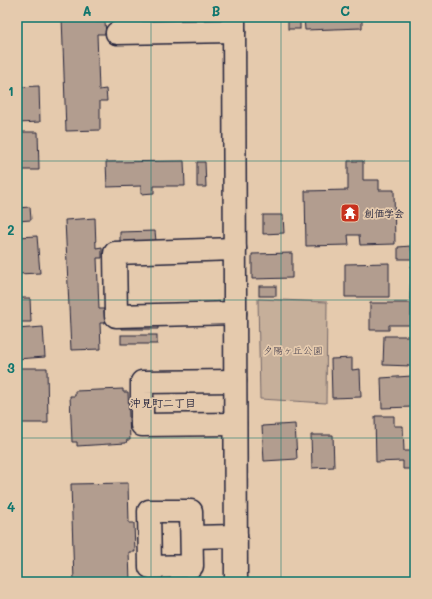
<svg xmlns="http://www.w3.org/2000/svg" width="432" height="599" font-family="Mali,'Klee One',sans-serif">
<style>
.green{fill:#c6af9a;stroke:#74686a}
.building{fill:#b29d8f;stroke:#22223b}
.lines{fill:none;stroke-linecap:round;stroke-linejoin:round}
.minor-casing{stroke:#22223b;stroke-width:25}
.minor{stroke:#e5caad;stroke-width:22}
.grid{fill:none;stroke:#0f766e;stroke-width:1;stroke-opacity:0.55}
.labels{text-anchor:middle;stroke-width:3.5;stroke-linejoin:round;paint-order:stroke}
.poi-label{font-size:10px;font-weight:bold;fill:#22223b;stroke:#e5caad;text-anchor:start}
.park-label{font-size:10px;fill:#433e4e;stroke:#e5caad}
.neighbourhood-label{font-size:11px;font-weight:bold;fill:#22223b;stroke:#e5caad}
.neatline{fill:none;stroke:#0f766e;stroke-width:1.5}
.grid-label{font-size:13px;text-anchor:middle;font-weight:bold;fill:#0f766e}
</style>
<rect width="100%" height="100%" fill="#e5caad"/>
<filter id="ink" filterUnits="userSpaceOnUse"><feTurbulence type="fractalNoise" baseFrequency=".025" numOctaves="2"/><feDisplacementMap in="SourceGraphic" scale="8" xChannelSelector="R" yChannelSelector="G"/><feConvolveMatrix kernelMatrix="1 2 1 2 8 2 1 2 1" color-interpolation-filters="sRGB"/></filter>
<g filter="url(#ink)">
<path class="green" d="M 258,299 L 327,302 L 326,403 L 260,399 Z"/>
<g class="building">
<path d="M 62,17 L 96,17 L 96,22 L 105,22 L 106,34 L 97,34 L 99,90 L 106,89 L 107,101 L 100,101 L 100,130 L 66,131 Z"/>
<rect x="288" y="17" width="12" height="12"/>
<path d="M 304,17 L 362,17 L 362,28 L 305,30 Z"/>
<path d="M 39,86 L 40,122 L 17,123 L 17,87 Z"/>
<path d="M 17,132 L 38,132 L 39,170 L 17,170 Z"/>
<path d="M 184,161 L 185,186 L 154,186 L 154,193 L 141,194 L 141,186 L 107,187 L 106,162 Z"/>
<path d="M 348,161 L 363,161 L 363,180 L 379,180 L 379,190 L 394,190 L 395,244 L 360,245 L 359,235 L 348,235 L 349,245 L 306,246 L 305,191 L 348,190 Z"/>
<path d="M 197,162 L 205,162 L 206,187 L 197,187 Z"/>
<path d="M 30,207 L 31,220 L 17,221 L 17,208 Z"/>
<path d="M 263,215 L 283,215 L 284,233 L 263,234 Z"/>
<path d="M 95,218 L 96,248 L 102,247 L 102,258 L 97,258 L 99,309 L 104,309 L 105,323 L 100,323 L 101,349 L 71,350 L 65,220 Z"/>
<path d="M 155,231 L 156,241 L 120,242 L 120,232 Z"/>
<path d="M 37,236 L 40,273 L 17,274 L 17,237 Z"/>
<path d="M 411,246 L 412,259 L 398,259 L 398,247 Z"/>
<path d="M 292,253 L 292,278 L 252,279 L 252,254 Z"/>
<path d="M 389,263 L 389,297 L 345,297 L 345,264 Z"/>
<path d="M 411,266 L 415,266 L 415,299 L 410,299 Z"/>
<rect x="259" y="286" width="17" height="10"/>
<path d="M 17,298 L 30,298 L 31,322 L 17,322 Z"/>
<path d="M 370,303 L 411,303 L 411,325 L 389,325 L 389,330 L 370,330 Z"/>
<path d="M 158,321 L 158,329 L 121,329 L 121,322 Z"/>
<path d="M 43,327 L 45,357 L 17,359 L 17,329 Z"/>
<rect x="121" y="335" width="36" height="9"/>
<path d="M 384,336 L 412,336 L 412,366 L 383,365 Z"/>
<path d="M 352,358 L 352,370 L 360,369 L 361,397 L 332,398 L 331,359 Z"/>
<path d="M 17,368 L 47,368 L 48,423 L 17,423 Z"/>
<path d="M 412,376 L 413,407 L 382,408 L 381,378 Z"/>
<path d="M 123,389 L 123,392 L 128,392 L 130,440 L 127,440 L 126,443 L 77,446 L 77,442 L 72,442 L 70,396 L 75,396 L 75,391 Z"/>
<path d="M 375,416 L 394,416 L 394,426 L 403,426 L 404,451 L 415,451 L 415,469 L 403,469 L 403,461 L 376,462 Z"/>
<path d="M 295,424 L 297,459 L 264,461 L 262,426 Z"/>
<path d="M 311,435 L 333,435 L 334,467 L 312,468 Z"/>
<path d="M 128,483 L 129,523 L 134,523 L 135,552 L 129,552 L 130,582 L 74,582 L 71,484 Z"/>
</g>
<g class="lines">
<defs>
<g id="minor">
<path d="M 234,17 L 236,582"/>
<path d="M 117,33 L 234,31"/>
<path d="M 235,249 L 115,253 L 116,316 L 235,313"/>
<path d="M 235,381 L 142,382 L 142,425 L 235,424"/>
<path d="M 149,511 L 191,511 L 192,566 L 150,567 Z"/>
<path d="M 192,537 L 236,536"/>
</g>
</defs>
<use href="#minor" class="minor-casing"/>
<use href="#minor" class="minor"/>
</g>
</g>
<path class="grid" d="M 151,17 L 151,582M 281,17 L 281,582M 17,161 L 415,161M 17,300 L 415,300M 17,438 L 415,438"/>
<defs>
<symbol id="temple-square" viewBox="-11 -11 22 22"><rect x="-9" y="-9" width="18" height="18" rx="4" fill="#c8321e" stroke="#e5caad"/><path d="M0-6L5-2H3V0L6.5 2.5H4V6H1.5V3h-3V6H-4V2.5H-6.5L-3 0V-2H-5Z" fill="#fff"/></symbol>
</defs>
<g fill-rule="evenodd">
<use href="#temple-square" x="339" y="202" width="22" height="22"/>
</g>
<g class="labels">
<g class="poi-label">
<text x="364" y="217">創価学会</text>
</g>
<g class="park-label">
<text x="293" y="354">夕陽ヶ丘公園</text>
</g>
<g class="neighbourhood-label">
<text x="163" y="407">沖見町二丁目</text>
</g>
</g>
<rect width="432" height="599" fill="none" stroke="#e5caad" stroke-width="44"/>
<rect x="22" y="22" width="388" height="555" class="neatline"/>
<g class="grid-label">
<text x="87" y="16">A</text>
<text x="216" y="16">B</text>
<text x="345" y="16">C</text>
<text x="11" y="96">1</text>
<text x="11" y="235">2</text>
<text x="11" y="373">3</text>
<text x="11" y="512">4</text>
</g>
</svg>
